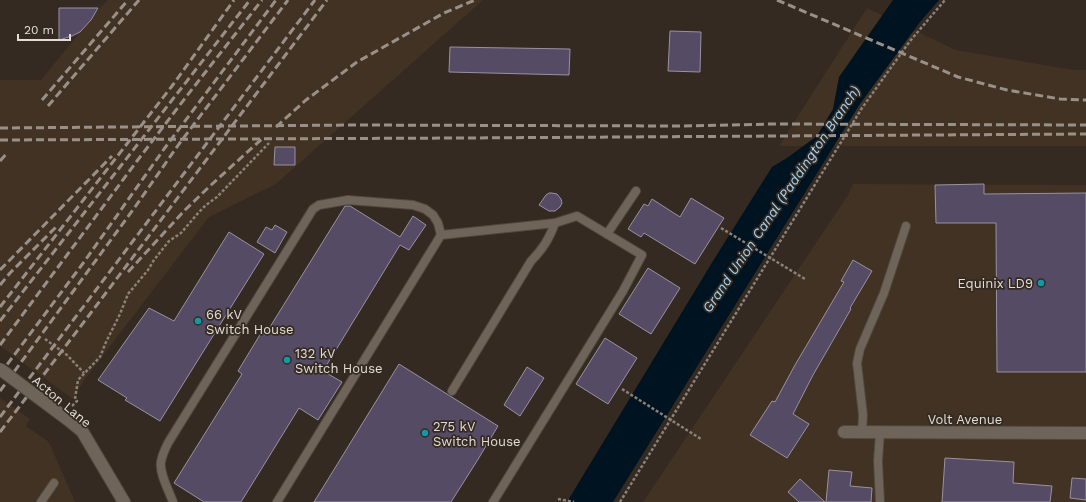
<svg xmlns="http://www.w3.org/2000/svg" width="1086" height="502" font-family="'Work Sans',sans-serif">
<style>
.built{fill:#413223}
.water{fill:#001321}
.building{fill:#554b64;stroke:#9892a1}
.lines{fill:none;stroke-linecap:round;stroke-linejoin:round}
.lane-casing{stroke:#50483f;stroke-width:10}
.street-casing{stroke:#50483f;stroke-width:14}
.secondary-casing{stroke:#50483f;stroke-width:14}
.path{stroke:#8a827a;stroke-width:2.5;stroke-dasharray:3 2;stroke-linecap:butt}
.lane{stroke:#6f6459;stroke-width:8}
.street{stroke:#6f6459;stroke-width:12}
.secondary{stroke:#6f6459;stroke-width:12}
.rail{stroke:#999189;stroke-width:3;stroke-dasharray:8 4;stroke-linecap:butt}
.secondary-bridge-casing{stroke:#50483f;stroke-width:14;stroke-linecap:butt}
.path-bridge{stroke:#8a827a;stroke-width:2.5;stroke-dasharray:3 2;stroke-linecap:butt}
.secondary-bridge{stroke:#6f6459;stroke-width:12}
.culture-dot{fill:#0f9aa8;stroke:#342a21;stroke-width:1.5}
.labels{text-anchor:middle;stroke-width:3.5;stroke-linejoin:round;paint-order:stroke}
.poi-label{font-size:13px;fill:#e3ddd6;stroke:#342a21;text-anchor:start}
.street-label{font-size:13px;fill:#e3ddd6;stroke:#342a21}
.water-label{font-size:14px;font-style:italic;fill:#9fd4f6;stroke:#342a21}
</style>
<rect width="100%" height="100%" fill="#342a21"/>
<g class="built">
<path d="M 108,0 L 483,0 L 276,184 L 209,217 L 85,379 L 73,399 L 0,346 L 0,80 L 41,80 L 99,9 Z"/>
<path d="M 867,8 L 956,50 L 1073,70 L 1086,70 L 1086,146 L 779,146 Z"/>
<path d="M 853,184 L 1086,185 L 1086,502 L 643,502 L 848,195 Z"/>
<path d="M 0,398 L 30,419 L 26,426 L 49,442 L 75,502 L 0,502 Z"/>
</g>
<path class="water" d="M 893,0 L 939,0 L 920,22 L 860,104 L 613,502 L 567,502 L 713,261 L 772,167 L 787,158 L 817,136 L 833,109 L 839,77 Z"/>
<g class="building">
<path d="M 59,8 L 98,8 L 91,20 L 80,32 L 72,36 L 59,40 Z"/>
<path d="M 670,31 L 701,32 L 700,72 L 668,71 Z"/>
<path d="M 450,47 L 570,49 L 569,75 L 449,72 Z"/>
<path d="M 275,147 L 295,147 L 295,165 L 274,165 Z"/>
<path d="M 984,184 L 984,194 L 1086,193 L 1086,372 L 997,372 L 996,223 L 936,223 L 935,185 Z"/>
<path d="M 549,193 L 552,193 L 557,194 L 561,199 L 562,203 L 560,207 L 555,211 L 549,211 L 539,205 L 546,195 Z"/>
<path d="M 691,198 L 724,218 L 695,264 L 644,233 L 641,237 L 628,229 L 644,204 L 648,206 L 652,199 L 680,217 Z"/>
<path d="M 345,206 L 350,206 L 400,237 L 413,216 L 426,225 L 409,250 L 400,245 L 323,371 L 342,382 L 318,420 L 299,408 L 241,502 L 204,502 L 174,483 L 242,374 L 238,371 L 261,333 L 265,335 Z"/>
<path d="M 275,225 L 287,232 L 275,253 L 257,242 L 266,227 L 272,230 Z"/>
<path d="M 229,232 L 264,254 L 160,421 L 125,400 L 127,398 L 98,380 L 149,308 L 174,321 Z"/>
<path d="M 853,260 L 872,271 L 850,308 L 851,309 L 813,375 L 793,414 L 809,424 L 787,458 L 750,435 L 772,401 L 775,402 L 795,365 L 844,282 L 841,281 Z"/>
<path d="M 648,268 L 680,288 L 651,334 L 619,314 Z"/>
<path d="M 605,338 L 637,358 L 608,404 L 576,384 Z"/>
<path d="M 399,364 L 498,426 L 477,461 L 451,502 L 314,502 Z"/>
<path d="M 527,367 L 544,378 L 520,416 L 504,405 Z"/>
<path d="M 945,458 L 1014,462 L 1013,483 L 1052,486 L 1050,502 L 942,502 Z"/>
<path d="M 829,470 L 852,472 L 850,486 L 872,488 L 871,502 L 826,502 Z"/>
<path d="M 1072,478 L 1086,479 L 1086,500 L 1070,498 Z"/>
<path d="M 800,479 L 825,502 L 799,502 L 788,492 Z"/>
</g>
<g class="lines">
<defs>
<g id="lane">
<path d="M 607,234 L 636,191"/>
<path d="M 452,391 L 531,261 C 543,249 549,239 555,223 L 577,216 L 642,255 L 623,291 L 493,502"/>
<path d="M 862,432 L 863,415 L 857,363 L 860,349 L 884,293 L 906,226"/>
<path d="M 41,502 L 54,483"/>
<path d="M 173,502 C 169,491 159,473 161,462 C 162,455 165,449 168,443 L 313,209 L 319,205 L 348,200 L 413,205 L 425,209 L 433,215 L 438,223 L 441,235"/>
<path d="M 277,502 L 441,235 L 555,223"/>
<path d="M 880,502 L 878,461 L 880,432"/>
</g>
<path id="street" d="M 844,432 L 1086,433"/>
<path id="secondary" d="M 71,422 L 82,431 L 124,502"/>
</defs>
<use href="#lane" class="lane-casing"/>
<use href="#street" class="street-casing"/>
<use href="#secondary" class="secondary-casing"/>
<g class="path">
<path d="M 45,339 L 67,355 L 84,373"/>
<path d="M 72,406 L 77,401 L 75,399 L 78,380 L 100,357 L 106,342 L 120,314 L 128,294 L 148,270 L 154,260 L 169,241 L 181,233 L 199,212 L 206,205 L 217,197 L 269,143"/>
<path d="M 558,499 L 574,502"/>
<path d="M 620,502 L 862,108 L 910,41 L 945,0"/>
</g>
<use href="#lane" class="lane"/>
<use href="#street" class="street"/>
<use href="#secondary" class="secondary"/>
<g class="rail">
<path d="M 777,0 L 958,77 L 1007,90 L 1060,99 L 1086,100"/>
<path d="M 42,100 L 128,0"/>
<path d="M 48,106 L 139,0"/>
<path d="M 276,127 L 306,100 L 357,62 L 444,13 L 475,0"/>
<path d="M 0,128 L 353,125 L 684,126 L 773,124 L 1086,125"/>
<path d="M 0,140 L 465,138 L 1086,134"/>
<path d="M 0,161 L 8,152"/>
<path d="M 0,270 L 112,156"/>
<path d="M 128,272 L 185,210 L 211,185 L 264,137"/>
<path d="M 0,285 L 10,273 L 57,226"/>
<path d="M 0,307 L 172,86 L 234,0"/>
<path d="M 0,321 L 250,0"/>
<path d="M 0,345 L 137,161 L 186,97 L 262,0"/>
<path d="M 0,374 L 84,262 L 164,149 L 276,0"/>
<path d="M 0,391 L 135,207 L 179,144 L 288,0"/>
<path d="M 0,417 L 315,0"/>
<path d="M 0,432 L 90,314 L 327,0"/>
</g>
<defs>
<path id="secondary-bridge" d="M 0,369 L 71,422"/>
</defs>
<use href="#secondary-bridge" class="secondary-bridge-casing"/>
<g class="path-bridge">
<path d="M 721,228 L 805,279"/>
<path d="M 622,389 L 701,439"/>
</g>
<use href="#secondary-bridge" class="secondary-bridge"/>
</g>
<g class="culture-dot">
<circle cx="1041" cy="283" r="4"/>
<circle cx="198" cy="321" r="4"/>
<circle cx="287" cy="360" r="4"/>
<circle cx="425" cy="433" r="4"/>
</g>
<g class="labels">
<g class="poi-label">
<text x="1033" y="288" text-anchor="end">Equinix LD9</text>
<text x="206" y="319">66 kV<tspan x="206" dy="15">Switch House</tspan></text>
<text x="295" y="358">132 kV<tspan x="295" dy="15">Switch House</tspan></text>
<text x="433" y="431">275 kV<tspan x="433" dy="15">Switch House</tspan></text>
</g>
<g class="street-label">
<text transform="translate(62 401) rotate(40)" y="5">Acton Lane</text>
<text x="965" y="424">Volt Avenue</text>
</g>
<g class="water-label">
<text transform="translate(781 199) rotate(-56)" y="5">Grand Union Canal (Paddington Branch)</text>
</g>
</g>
<path d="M18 34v6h52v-6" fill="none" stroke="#e3ddd6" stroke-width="2"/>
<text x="24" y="34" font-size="12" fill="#e3ddd6" stroke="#342a21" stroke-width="3" paint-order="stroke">20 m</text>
</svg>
